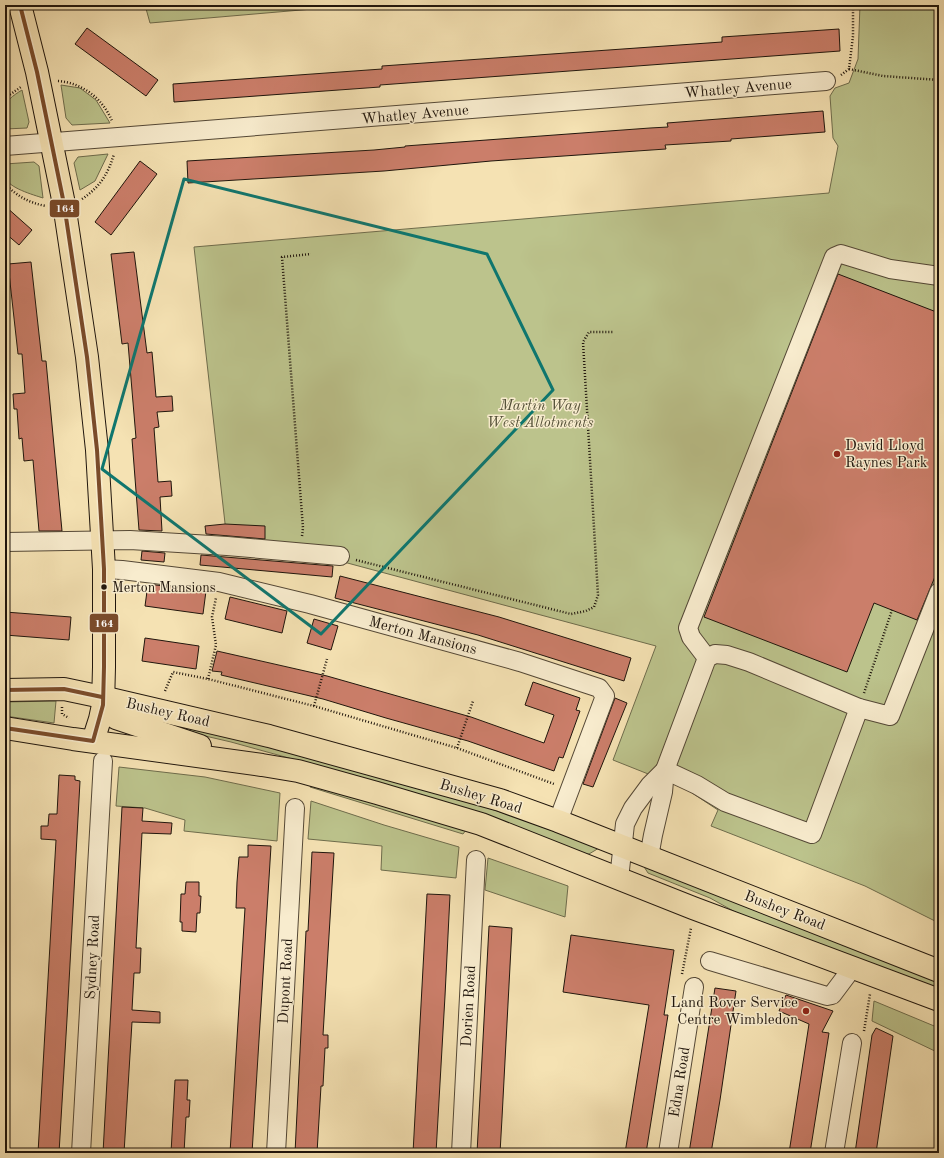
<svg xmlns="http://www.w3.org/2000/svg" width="944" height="1158" font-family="'Old Standard TT',serif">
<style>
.green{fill:#bcc38c;stroke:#6e6c4c}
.building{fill:#cb7e6a;stroke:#1f150c}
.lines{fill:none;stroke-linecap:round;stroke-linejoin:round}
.minor-casing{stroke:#544836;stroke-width:20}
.major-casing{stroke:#1f150c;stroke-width:24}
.path{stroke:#1f150c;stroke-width:2.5;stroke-dasharray:1 2;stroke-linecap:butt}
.minor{stroke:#f8ecce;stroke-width:18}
.major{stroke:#f5e2b3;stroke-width:22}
.bus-1-casing{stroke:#f8ecce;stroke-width:7}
.bus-1{stroke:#7a4b2a;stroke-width:4}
.marked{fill:none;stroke:#0f766e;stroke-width:3;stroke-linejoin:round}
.poi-dot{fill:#8f2418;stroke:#f8ecce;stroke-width:1.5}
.bus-dot{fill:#1f150c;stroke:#f8ecce;stroke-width:1.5}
.labels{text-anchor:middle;stroke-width:3;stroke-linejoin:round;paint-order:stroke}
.bus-label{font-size:14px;fill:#1f150c;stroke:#f8ecce;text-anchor:start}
.street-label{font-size:15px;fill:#1f150c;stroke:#f8ecce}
.park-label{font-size:15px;font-style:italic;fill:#565239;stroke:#f8ecce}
.poi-label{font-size:15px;fill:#1f150c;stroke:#f8ecce;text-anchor:start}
.line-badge{stroke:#f8ecce;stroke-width:1.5}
.badge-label{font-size:11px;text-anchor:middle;font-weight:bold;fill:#fff}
</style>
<rect width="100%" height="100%" fill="#f5e2b3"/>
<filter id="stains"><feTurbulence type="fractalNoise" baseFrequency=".005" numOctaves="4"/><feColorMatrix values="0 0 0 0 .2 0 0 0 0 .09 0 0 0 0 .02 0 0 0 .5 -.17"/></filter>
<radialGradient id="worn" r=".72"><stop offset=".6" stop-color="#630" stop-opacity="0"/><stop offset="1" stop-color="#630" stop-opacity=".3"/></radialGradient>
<g class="green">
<path d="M 145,5 L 359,5 L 150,23 Z"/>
<path d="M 860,5 L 939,5 L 939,923 L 865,886 L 711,826 L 718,810 L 686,789 L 613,760 L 656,646 L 340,561 L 228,550 L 194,247 L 829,193 L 838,146 L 833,138 L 830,96 L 835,88 L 849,83 L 858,59 Z"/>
<path d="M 61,85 L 80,88 L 96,100 L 110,123 L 72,125 L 66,118 Z"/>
<path d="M 22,90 L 29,122 L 27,128 L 5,129 C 5,105 1,103 22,90 Z"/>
<path d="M 108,154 L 95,181 L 80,190 L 74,163 L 78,157 Z"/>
<path d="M 34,162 L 39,166 L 43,198 C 34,195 8,188 5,177 C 4,173 5,168 5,164 Z"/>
<path d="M 56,701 L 54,723 L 5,716 L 5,702 Z"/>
<path d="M 137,716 L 235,738 L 485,807 L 515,817 L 599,848 L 589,854 L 580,855 L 379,783 L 231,742 L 141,721 Z"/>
<path d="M 119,767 L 205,777 L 280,793 L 277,841 L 184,831 L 185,820 L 145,808 L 116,806 Z"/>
<path d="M 312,782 L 466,830 L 463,834 L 310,787 Z"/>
<path d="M 311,801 L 384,825 L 459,847 L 456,878 L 381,870 L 382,846 L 308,839 Z"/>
<path d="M 488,858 L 568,886 L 565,917 L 485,890 Z"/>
<path d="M 641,862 L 939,981 L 939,989 L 746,918 L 710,898 L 648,873 Z"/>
<path d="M 874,1001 L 939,1028 L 939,1053 L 872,1021 Z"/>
</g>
<g class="building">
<path d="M 87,28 L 158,80 L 146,96 L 75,44 Z"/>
<path d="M 839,29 L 840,51 L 380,85 L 380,87 L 174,102 L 173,84 L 382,69 L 382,66 L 722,42 L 722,37 Z"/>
<path d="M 823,111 L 825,132 L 731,139 L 731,141 L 665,145 L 666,149 L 491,161 L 384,171 L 188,183 L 187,161 L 374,150 L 405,147 L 405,146 L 650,128 L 668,127 L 667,123 Z"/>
<path d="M 140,161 L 157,174 L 111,235 L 95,222 Z"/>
<path d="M 5,206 L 32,230 L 19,245 L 5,233 Z"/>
<path d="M 134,252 L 147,353 L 152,352 L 156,397 L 172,396 L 173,411 L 157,412 L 159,427 L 154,428 L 158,482 L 171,481 L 172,496 L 160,497 L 162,531 L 139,530 L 132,439 L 136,438 L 128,343 L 122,344 L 111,254 Z"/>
<path d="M 31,262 L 42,361 L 46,361 L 62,531 L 39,531 L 33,460 L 24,461 L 22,438 L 19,439 L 17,409 L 14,409 L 13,394 L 25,393 L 22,354 L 18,354 L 8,264 Z"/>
<path d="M 838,274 L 939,313 L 939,567 L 917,620 L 874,603 L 847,672 L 704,617 Z"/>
<path d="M 225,524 L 265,526 L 265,539 L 206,534 L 205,526 Z"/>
<path d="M 142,551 L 165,553 L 164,562 L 141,560 Z"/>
<path d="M 201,555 L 333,566 L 332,577 L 200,565 Z"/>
<path d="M 340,576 L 499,617 L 631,658 L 624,681 L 478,635 L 335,598 Z"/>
<path d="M 148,584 L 206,591 L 203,614 L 145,606 Z"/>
<path d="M 230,597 L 287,611 L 282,633 L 225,619 Z"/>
<path d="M 5,612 L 71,617 L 69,640 L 5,635 Z"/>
<path d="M 314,619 L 338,626 L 331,650 L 307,643 Z"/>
<path d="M 145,638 L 199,646 L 196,669 L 142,661 Z"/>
<path d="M 217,651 L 327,676 L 471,717 L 544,743 L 554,715 L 525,705 L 533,682 L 580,698 L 576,710 L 580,711 L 563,758 L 559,757 L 554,771 L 468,741 L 386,718 L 323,699 L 221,675 L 222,672 L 212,671 Z"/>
<path d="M 615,698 L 627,703 L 593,787 L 583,784 Z"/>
<path d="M 59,775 L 75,776 L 75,780 L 80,781 L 67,1019 L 59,1153 L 38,1153 L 56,840 L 41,839 L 41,826 L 48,826 L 49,814 L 57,814 Z"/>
<path d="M 122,807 L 143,808 L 142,821 L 172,823 L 171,834 L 142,833 L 136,948 L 141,948 L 140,973 L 134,973 L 132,1010 L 160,1012 L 160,1023 L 132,1022 L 124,1153 L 103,1153 Z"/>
<path d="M 248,845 L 271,846 L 252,1153 L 230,1153 L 245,908 L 236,908 L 237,882 L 239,857 L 248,857 Z"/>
<path d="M 312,852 L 334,853 L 323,1035 L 328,1035 L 328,1048 L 325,1048 L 323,1086 L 321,1086 L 317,1153 L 295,1153 L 306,931 L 308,931 Z"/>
<path d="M 186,882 L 199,882 L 199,896 L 201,896 L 200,913 L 197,913 L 196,932 L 182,931 L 182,922 L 180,922 L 181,894 L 185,894 Z"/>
<path d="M 427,894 L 450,895 L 445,996 L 436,1153 L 413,1153 Z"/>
<path d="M 489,926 L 512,928 L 502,1118 L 500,1153 L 477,1153 Z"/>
<path d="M 571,935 L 674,950 L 664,1015 L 668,1015 L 646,1153 L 625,1153 L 649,1005 L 563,992 Z"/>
<path d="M 715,988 L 736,991 L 720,1100 L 711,1153 L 689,1153 Z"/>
<path d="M 786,995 L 833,1011 L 822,1032 L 829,1033 L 810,1153 L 789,1153 L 809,1024 L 779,1011 Z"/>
<path d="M 876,1028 L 893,1036 L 876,1153 L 855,1153 L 872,1035 Z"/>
<path d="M 175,1080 L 188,1080 L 187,1100 L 190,1100 L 189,1117 L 186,1117 L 184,1153 L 171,1153 Z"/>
</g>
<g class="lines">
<defs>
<g id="minor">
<path d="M 5,146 L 826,81"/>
<path d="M 5,542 L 130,540 L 227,546 L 340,556"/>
<path d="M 104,569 L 122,570 L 219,582 L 310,604 L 520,662 L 599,688 L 605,696 L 558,821"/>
<path d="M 707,658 L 691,637 L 688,628 L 834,257 L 841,254 L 890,269 L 939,276"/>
<path d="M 665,770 L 697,785 L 725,802 L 812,834 L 859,708"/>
<path d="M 649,857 L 653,835 L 663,792 L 665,770 L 707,658 L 715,654 L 727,655 L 749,662 L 859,708 L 890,716 L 939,592"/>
<path d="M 619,879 L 625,824 L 633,808 L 650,785 L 665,770"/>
<path d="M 710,961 L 827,996 L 832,995 L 853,967"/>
<path d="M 81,1153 L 103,761"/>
<path d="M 276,1153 L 295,808"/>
<path d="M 461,1153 L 476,860"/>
<path d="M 668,1153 L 694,987"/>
<path d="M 834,1153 L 852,1043"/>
</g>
<g id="major">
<path d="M 20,5 L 37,72 L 64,204 L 87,357 L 97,450 L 104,569 L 104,667 L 103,705 L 100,719 L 93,741"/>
<path d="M 5,690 L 64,689 L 102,697 L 269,736 L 500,800 L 558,821 L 939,971"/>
<path d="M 103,705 L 116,718 L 200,746"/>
<path d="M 5,728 L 73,739 L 262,765 L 298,771 L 377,793 L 481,824 L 693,908 L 939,1000"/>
</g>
</defs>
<use href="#minor" class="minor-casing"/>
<use href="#major" class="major-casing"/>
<g class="path">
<path d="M 849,69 L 883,76 L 939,80"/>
<path d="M 841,75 L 849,69 L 853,36 L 853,5"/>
<path d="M 58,81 C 83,83 103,99 112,121"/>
<path d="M 5,98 L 21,87"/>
<path d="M 5,184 C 17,196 29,203 46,206"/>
<path d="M 82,199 C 100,187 108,174 114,154"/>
<path d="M 302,536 L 303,528 L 282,257 L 311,254"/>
<path d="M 356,560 L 571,614 L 586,611 L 594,607 L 598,595 L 583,342 L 589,332 L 613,332"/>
<path d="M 208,679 L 216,645 L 212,617 L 216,598"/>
<path d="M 165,691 L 173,672 L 208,679 L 314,706 L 457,748 L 554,784"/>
<path d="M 864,693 L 892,610"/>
<path d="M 314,706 L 327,659"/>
<path d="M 62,707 L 62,714 L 69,718"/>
<path d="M 457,748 L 473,701"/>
<path d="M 682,974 L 691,928"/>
<path d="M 864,1031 L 870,994"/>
</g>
<use href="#minor" class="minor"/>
<use href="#major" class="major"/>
<defs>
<g id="bus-1">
<path d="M 5,690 L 64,689 L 102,697"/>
<path d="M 5,728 L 93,741 L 103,705 L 104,667 L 104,569 L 97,450 L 87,357 L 64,204 L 37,72 L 20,5"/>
</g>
</defs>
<use href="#bus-1" class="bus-1-casing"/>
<use href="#bus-1" class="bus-1"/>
</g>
<path class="marked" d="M 184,179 L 487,254 L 553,390 L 321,634 L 102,469 Z"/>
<g class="poi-dot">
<circle cx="837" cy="454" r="4"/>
<circle cx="806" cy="1011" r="4"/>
</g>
<circle class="bus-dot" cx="104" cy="587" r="3.5"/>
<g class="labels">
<g class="bus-label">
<text x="112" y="592">Merton Mansions</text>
</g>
<g class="street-label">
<text transform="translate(738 88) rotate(-5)" y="5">Whatley Avenue</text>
<text transform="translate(415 114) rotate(-5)" y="5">Whatley Avenue</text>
<text transform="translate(423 635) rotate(15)" y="5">Merton Mansions</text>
<text transform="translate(168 712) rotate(13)" y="5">Bushey Road</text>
<text transform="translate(481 796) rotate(17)" y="5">Bushey Road</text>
<text transform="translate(785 910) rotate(21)" y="5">Bushey Road</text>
<text transform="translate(92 957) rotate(-87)" y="5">Sydney Road</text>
<text transform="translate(285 981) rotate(-87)" y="5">Dupont Road</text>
<text transform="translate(468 1006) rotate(-87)" y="5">Dorien Road</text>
<text transform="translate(679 1082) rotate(-81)" y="5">Edna Road</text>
</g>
<g class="park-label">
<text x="540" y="410">Martin Way<tspan x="540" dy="17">West Allotments</tspan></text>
</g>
<g class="poi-label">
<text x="845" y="450">David Lloyd<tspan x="845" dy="17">Raynes Park</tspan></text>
<text x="798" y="1007" text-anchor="end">Land Rover Service<tspan x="798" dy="17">Centre Wimbledon</tspan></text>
</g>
</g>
<g class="line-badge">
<rect x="49" y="199" width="31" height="19" rx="4" fill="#7a4b2a"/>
<rect x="89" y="613" width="30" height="20" rx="4" fill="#7a4b2a"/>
</g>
<g class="badge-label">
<text x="65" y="212">164</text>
<text x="104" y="627">164</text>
</g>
<rect width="944" height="1158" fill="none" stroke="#f5e2b3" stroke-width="20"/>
<rect x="6" y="6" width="932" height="1146" fill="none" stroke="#1f150c" stroke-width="2"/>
<rect x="10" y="10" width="924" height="1138" fill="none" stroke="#1f150c"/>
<rect width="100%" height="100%" filter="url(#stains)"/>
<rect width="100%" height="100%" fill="url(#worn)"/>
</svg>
